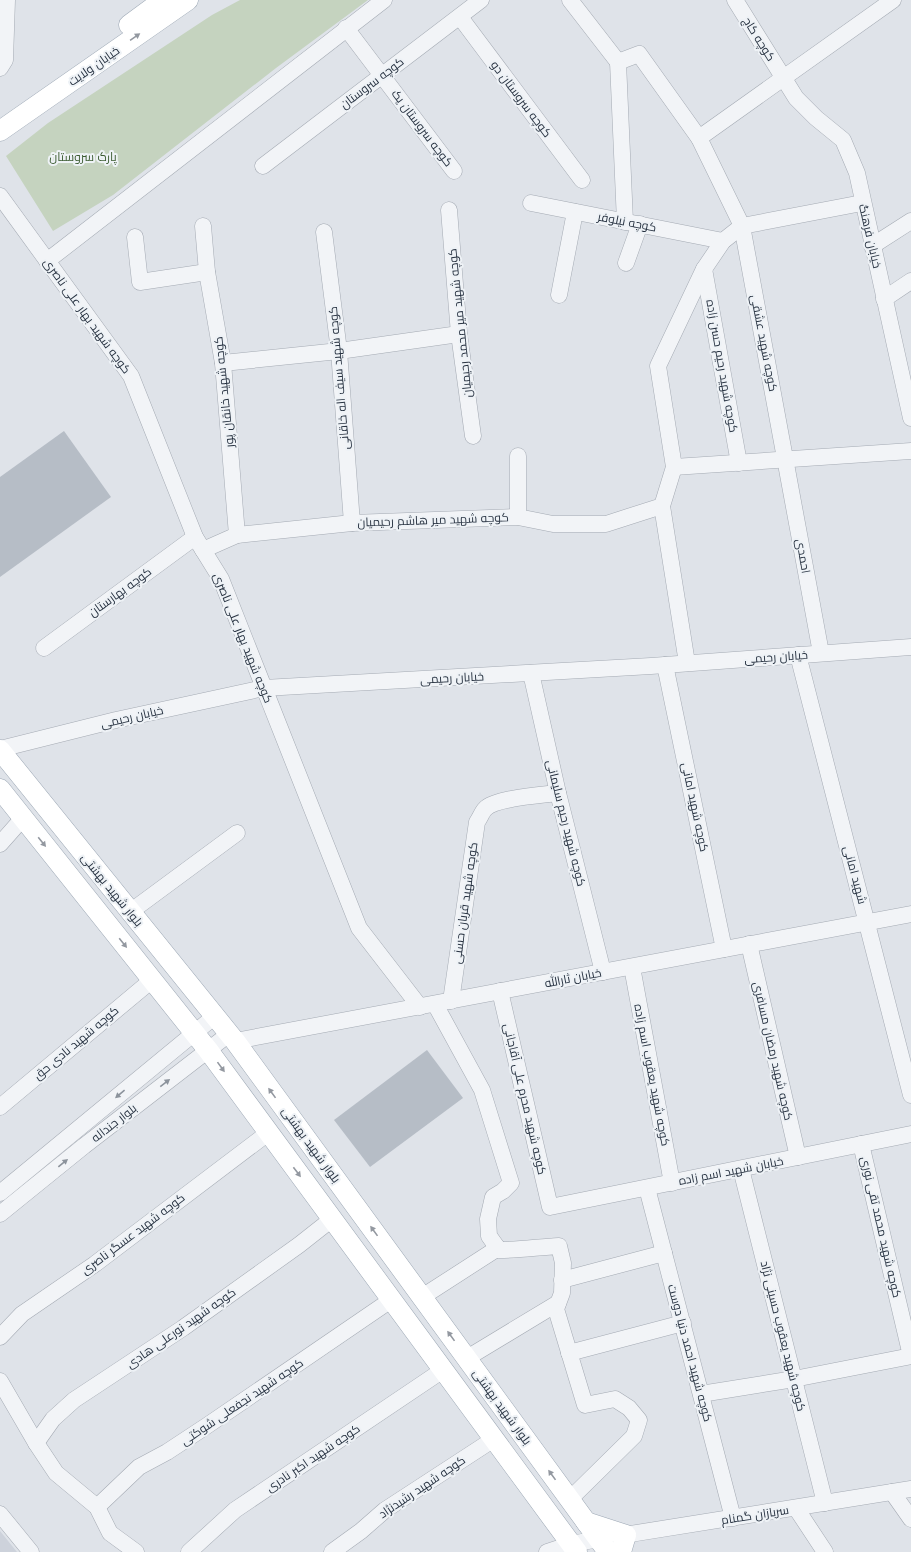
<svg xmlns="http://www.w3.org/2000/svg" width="911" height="1552" font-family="Inter,Cairo,sans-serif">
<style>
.built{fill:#cdd2db}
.green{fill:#c5d3bf}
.building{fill:#b6bdc6}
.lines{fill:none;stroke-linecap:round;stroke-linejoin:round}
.minor-casing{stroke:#a4aab3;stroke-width:17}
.major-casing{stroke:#9da8b5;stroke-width:21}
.minor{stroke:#f2f4f7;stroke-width:16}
.major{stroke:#fff;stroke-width:20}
.oneway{fill:#9398a0}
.oneway2{fill:#8c939c}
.labels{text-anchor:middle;stroke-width:4;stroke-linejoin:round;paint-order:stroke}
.street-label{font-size:12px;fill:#273241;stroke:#eef2f6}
.park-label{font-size:12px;fill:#3d5d33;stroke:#eef2f6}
</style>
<rect width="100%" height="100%" fill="#dfe3e9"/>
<path class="built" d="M 0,1531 L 17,1552 L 0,1552 Z"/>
<path class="green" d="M 240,0 L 368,0 L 276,68 L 113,195 L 53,231 L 6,156 L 48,123 L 212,15 Z"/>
<g class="building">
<path d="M 64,431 L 111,497 L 0,577 L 0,477 Z"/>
<path d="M 427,1050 L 463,1098 L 370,1167 L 334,1120 Z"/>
</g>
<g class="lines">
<defs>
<g id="minor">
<path d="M 570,0 L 618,62"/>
<path d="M 735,0 L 796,98 L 816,118 L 843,140 L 857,173 L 911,418"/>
<path d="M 460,17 L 582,180"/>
<path d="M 346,28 L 454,171"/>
<path d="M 618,62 L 639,54 L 699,138 L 742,226 L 821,653"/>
<path d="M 618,62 L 625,222"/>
<path d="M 0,68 L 5,60 L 7,0"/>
<path d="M 699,138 L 893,0"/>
<path d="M 263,166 L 481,0"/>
<path d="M 0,196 L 131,376 L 195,537 L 221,579 L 359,928 L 420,1007"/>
<path d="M 531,203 L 723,241"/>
<path d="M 449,210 L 459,334 L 473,436"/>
<path d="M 203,226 L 207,272 L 223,363 L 237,535"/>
<path d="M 324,232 L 339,351 L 352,523"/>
<path d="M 135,237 L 140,282 L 207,272"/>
<path d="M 872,246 L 911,221"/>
<path d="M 47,261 L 384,0"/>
<path d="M 626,263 L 640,224"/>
<path d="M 704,269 L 739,463"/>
<path d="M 559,295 L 575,212"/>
<path d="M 884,299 L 911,281"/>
<path d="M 223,363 L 339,351 L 459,334"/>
<path d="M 518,456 L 518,517"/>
<path d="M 674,467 L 911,451"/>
<path d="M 203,550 L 237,535 L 352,523 L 518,517 L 553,524 L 606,524 L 662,506"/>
<path d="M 44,648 L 195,537"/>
<path d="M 798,655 L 911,1095"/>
<path d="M 687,663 L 662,506 L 674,467 L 658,366 L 704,269 L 723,241 L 742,226 L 862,203"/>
<path d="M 665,665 L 724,949"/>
<path d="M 531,673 L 558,793 L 603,972"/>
<path d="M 0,749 L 116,720 L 264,688 L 651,666 L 911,647"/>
<path d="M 0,844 L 23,818"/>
<path d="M 130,912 L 237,833"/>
<path d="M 749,944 L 798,1157"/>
<path d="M 632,967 L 672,1183"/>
<path d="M 500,991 L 550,1207 L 911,1134"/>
<path d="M 451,1001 L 477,822 C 480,818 482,812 485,809 C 495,798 542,795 558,793"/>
<path d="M 435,1004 L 482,1090 L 511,1183 L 503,1191 L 493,1197 L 488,1219 L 489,1236 L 499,1250 C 520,1250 539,1247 559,1246 L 563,1263 L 562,1293 L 556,1309 L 585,1405 L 615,1399 L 629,1408 L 639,1420 L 634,1436 L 570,1499"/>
<path d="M 235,1041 L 911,914"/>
<path d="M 0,1107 L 152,980"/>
<path d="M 861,1144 L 911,1356"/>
<path d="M 741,1169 L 825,1503"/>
<path d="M 647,1188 L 733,1518"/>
<path d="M 0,1193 L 215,1016"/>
<path d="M 0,1214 L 84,1146 L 229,1034"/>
<path d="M 562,1280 L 664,1253"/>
<path d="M 422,1297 L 498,1248"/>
<path d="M 0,1337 L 22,1314 L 95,1264 L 268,1133"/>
<path d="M 569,1353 L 683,1323"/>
<path d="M 467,1358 L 558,1303"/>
<path d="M 0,1381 L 36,1443 L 56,1473 L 97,1507 L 110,1533 L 136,1552"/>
<path d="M 701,1394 L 794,1379 L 911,1356"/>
<path d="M 36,1443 L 53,1419 L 74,1400 L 183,1328 L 299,1245 L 332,1219"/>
<path d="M 892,1492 L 911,1519"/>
<path d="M 97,1507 L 139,1467 L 167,1452 L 208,1425 L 391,1300"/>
<path d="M 796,1508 L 825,1552"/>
<path d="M 0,1514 L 31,1552"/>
<path d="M 189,1552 L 235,1510 L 443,1370"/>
<path d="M 332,1552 L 361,1531 L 385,1510 L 494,1439"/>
<path d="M 547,1552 L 571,1544 L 599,1539 L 911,1489"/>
</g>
<g id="major">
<path d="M 129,25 L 163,0"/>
<path d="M 0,131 L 188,0"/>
<path d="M 0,750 L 235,1041 L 608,1552"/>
<path d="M 0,789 L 208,1050 L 577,1552"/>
<path d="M 586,1522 L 626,1535 L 621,1552"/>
</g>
</defs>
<use href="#minor" class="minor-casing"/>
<use href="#major" class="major-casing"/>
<use href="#minor" class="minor"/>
<use href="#major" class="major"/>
</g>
<defs><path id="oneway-solid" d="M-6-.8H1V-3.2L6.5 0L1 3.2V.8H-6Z"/></defs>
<g class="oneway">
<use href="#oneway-solid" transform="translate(135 37) rotate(-35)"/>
<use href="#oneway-solid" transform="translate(42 842) rotate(51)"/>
<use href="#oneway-solid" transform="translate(123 943) rotate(51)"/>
<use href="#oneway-solid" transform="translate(221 1067) rotate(54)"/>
<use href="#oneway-solid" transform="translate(272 1093) rotate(-126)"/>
<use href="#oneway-solid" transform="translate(297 1172) rotate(53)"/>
<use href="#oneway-solid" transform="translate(374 1231) rotate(-126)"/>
<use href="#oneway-solid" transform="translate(451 1336) rotate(-126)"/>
<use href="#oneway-solid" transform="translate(552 1475) rotate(-126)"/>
</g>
<g class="oneway2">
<use href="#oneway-solid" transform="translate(165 1083) rotate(-38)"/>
<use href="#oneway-solid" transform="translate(120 1094) rotate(140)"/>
<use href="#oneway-solid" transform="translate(63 1163) rotate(-39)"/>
</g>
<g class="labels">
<g class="street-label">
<text transform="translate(759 39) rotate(58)" y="4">کوچه کاج</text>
<text transform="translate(94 66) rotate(-35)" y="4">خیابان ولایت</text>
<text transform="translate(372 83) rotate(-37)" y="4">کوچه سروستان</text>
<text transform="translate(521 99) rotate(53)" y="4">کوچه سروستان دو</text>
<text transform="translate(422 128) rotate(53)" y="4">کوچه سروستان یک</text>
<text transform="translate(627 222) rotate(11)" y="4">کوچه نیلوفر</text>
<text transform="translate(870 236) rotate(77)" y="4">خیابان فرهنگ</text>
<text transform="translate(87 316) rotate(54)" y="4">کوچه شهید بهار علی ناصری</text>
<text transform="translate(460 323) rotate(-96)" y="4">کوچه شهید میر محمد رحیمیان</text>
<text transform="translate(764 343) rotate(79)" y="4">کوچه شهید عشقی</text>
<text transform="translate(722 366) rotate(80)" y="4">کوچه شهید رحیم حسن زاده</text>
<text transform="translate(339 378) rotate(-95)" y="4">کوچه شهید سیف اله خاقانی</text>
<text transform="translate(224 392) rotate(-96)" y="4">کوچه شهید خانقان پور</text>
<text transform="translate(433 520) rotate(-2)" y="4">کوچه شهید میر هاشم رحیمیان</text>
<text transform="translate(803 556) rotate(80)" y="4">احمدی</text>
<text transform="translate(120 592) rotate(-36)" y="4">کوچه بهارستان</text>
<text transform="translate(243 638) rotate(68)" y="4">کوچه شهید بهار علی ناصری</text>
<text transform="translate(776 657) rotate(-4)" y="4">خیابان رحیمی</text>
<text transform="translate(452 678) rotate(-3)" y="4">خیابان رحیمی</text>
<text transform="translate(132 717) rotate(-13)" y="4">خیابان رحیمی</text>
<text transform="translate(695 807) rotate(78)" y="4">کوچه شهید امانی</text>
<text transform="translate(566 823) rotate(76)" y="4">کوچه شهید رحیم سلیمانی</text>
<text transform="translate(855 875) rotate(75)" y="4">شهید امانی</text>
<text transform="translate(112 890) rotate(51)" y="4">بلوار شهید بهشتی</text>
<text transform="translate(465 903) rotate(-82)" y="4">کوچه شهید قربان حسنی</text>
<text transform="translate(573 978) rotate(-11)" y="4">خیابان ثارالله</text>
<text transform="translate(76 1043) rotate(-40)" y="4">کوچه شهید نادی حق</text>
<text transform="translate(773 1051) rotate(77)" y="4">کوچه شهید رمضان مسافری</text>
<text transform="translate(652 1075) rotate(79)" y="4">کوچه شهید یعقوب اسم زاده</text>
<text transform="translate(525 1099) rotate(77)" y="4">کوچه شهید محرم علی آقاجانی</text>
<text transform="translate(114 1123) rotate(-38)" y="4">بلوار جنداله</text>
<text transform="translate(311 1145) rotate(54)" y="4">بلوار شهید بهشتی</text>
<text transform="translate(731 1171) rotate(-11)" y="4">خیابان شهید اسم زاده</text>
<text transform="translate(881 1227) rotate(77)" y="4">کوچه شهید محمد تقی نوری</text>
<text transform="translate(133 1234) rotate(-37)" y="4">کوچه شهید عسگر ناصری</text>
<text transform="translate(181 1328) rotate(-35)" y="4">کوچه شهید نورعلی هادی</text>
<text transform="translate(783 1336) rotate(76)" y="4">کوچه شهید یعقوب حسینی نژاد</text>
<text transform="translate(690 1353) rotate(75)" y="4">کوچه شهید احمد دنیا دوست</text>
<text transform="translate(242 1402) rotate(-34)" y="4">کوچه شهید نجفعلی شوکتی</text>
<text transform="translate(502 1407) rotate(54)" y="4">بلوار شهید بهشتی</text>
<text transform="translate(313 1458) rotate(-34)" y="4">کوچه شهید اکبر نادری</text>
<text transform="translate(422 1487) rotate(-34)" y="4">کوچه شهید رشیدنژاد</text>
<text transform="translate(755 1515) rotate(-9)" y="4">سربازان گمنام</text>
</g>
<g class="park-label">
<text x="83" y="161">پارک سروستان</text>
</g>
</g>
</svg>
